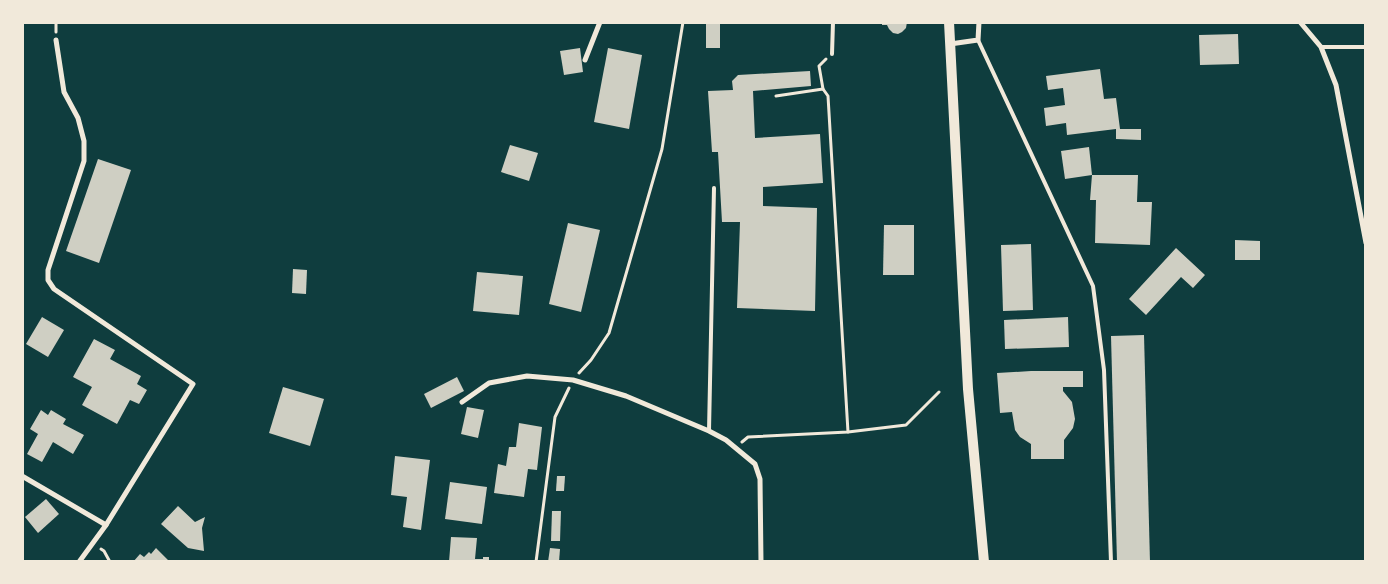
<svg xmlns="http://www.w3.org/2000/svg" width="1388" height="584" font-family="Montserrat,sans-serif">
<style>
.building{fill:#cfcfc3}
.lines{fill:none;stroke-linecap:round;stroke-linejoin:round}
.path{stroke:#f1e9da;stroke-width:3}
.service{stroke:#f1e9da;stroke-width:4}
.minor{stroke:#f1e9da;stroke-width:5}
.secondary{stroke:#f1e9da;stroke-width:10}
</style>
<rect width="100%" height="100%" fill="#0f3d3e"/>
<g class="building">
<rect x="706" y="22" width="14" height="26"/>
<path d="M 882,22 L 907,22 L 906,28 L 902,32 L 898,34 L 893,33 L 889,29 L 887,25 L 882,25 Z"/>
<path d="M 1238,34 L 1239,64 L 1200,65 L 1199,35 Z"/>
<path d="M 580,48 L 583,72 L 564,75 L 560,51 Z"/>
<path d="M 608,48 L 642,55 L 629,129 L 594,122 Z"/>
<path d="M 1100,69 L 1104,99 L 1116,98 L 1120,129 L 1141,129 L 1141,140 L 1116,139 L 1116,129 L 1067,135 L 1066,123 L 1046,126 L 1044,108 L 1065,105 L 1063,88 L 1048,90 L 1046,76 Z"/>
<path d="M 810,71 L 811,86 L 753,91 L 755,138 L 820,134 L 823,183 L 763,187 L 763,206 L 817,208 L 815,311 L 737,308 L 740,222 L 722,222 L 718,152 L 712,152 L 708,91 L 733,90 L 732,81 L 738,75 Z"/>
<path d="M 510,145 L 538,153 L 529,181 L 501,172 Z"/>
<path d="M 1089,147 L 1092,175 L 1065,179 L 1061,151 Z"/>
<path d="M 98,159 L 131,170 L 99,263 L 66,251 Z"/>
<path d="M 1092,175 L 1138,175 L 1137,202 L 1152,202 L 1150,245 L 1095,243 L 1096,200 L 1090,200 Z"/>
<path d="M 568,223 L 600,230 L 581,312 L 549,304 Z"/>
<path d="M 884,225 L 914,225 L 914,275 L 883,275 Z"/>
<path d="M 1235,240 L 1260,241 L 1260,260 L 1235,260 Z"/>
<path d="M 1031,244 L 1033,310 L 1003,311 L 1001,245 Z"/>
<path d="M 1176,248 L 1205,275 L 1193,288 L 1181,277 L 1146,315 L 1129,299 Z"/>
<path d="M 293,269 L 307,270 L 306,294 L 292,293 Z"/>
<path d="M 477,272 L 523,276 L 519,315 L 473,311 Z"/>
<path d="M 42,317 L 64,330 L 48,357 L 26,344 Z"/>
<path d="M 1068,317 L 1069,347 L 1005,349 L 1004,320 Z"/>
<path d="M 1144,335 L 1150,562 L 1117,562 L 1111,336 Z"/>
<path d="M 94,339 L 115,350 L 110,359 L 141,376 L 137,384 L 147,390 L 139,404 L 130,400 L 117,424 L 82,405 L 92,387 L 73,377 Z"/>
<path d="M 1031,371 L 1083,371 L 1083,387 L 1063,387 L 1063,391 L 1072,402 L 1075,419 L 1073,428 L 1064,440 L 1064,459 L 1031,459 L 1031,444 L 1020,437 L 1015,430 L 1012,412 L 1000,413 L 997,373 Z"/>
<path d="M 457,377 L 464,391 L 431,408 L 424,394 Z"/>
<path d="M 283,387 L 324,399 L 310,446 L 269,433 Z"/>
<path d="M 467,407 L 484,410 L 478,438 L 461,434 Z"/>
<path d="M 41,410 L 48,415 L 51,410 L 66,419 L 63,424 L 84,435 L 73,454 L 53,442 L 42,462 L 27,454 L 38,434 L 30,429 Z"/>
<path d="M 519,423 L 542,427 L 537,470 L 528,469 L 524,497 L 494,493 L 498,464 L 506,466 L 509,447 L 516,447 Z"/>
<path d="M 395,456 L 430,460 L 421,530 L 403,527 L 407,497 L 391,495 Z"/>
<path d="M 557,476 L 565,476 L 564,491 L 556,491 Z"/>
<path d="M 450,482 L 487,487 L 482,524 L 445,519 Z"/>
<path d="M 46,499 L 59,514 L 38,533 L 25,517 Z"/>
<path d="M 178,506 L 195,522 L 205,517 L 202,528 L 204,551 L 188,548 L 161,524 Z"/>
<path d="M 552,511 L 561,511 L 560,541 L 551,541 Z"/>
<path d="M 451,537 L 477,538 L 475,559 L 483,559 L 483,557 L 489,557 L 489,562 L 449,562 Z"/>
<path d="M 156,548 L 170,562 L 133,562 L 140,554 L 144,557 L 149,552 L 151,554 Z"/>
<path d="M 550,548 L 560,549 L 559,562 L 548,562 Z"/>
</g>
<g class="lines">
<g class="path">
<path d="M 56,32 L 56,22"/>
<path d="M 823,89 L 819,66 L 826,59"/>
<path d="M 776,96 L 823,89 L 828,96 L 848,432"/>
<path d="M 579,373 L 591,360 L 609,333 L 662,149 L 683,22"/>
<path d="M 742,442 L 748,437 L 848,432 L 906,425 L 939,392"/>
<path d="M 101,549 L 104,551 L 110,562"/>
<path d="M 536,562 L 555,417 L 569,388"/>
</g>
<g class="service">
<path d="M 978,40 L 1093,286 L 1104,370 L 1111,562"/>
<path d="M 1321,47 L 1366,47"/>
<path d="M 832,54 L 833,22"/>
<path d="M 709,431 L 714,188"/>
</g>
<g class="minor">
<path d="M 1300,22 L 1321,47 L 1336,85 L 1366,243"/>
<path d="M 56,40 L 64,92 L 78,118 L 84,141 L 84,161 L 48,270 L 48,280 L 54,289 L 193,384 L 106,525 L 79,562"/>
<path d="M 950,44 L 978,40 L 979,22"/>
<path d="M 585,60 L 600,22"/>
<path d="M 462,402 L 489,383 L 527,376 L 573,380 L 626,396 L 709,431 L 726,440 L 755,464 L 760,479 L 761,562"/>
<path d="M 22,476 L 106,525"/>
</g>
<path class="secondary" d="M 949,22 L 968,389 L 984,562"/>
</g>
<rect width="1388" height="584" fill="none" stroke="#f1e9da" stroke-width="48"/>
</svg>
